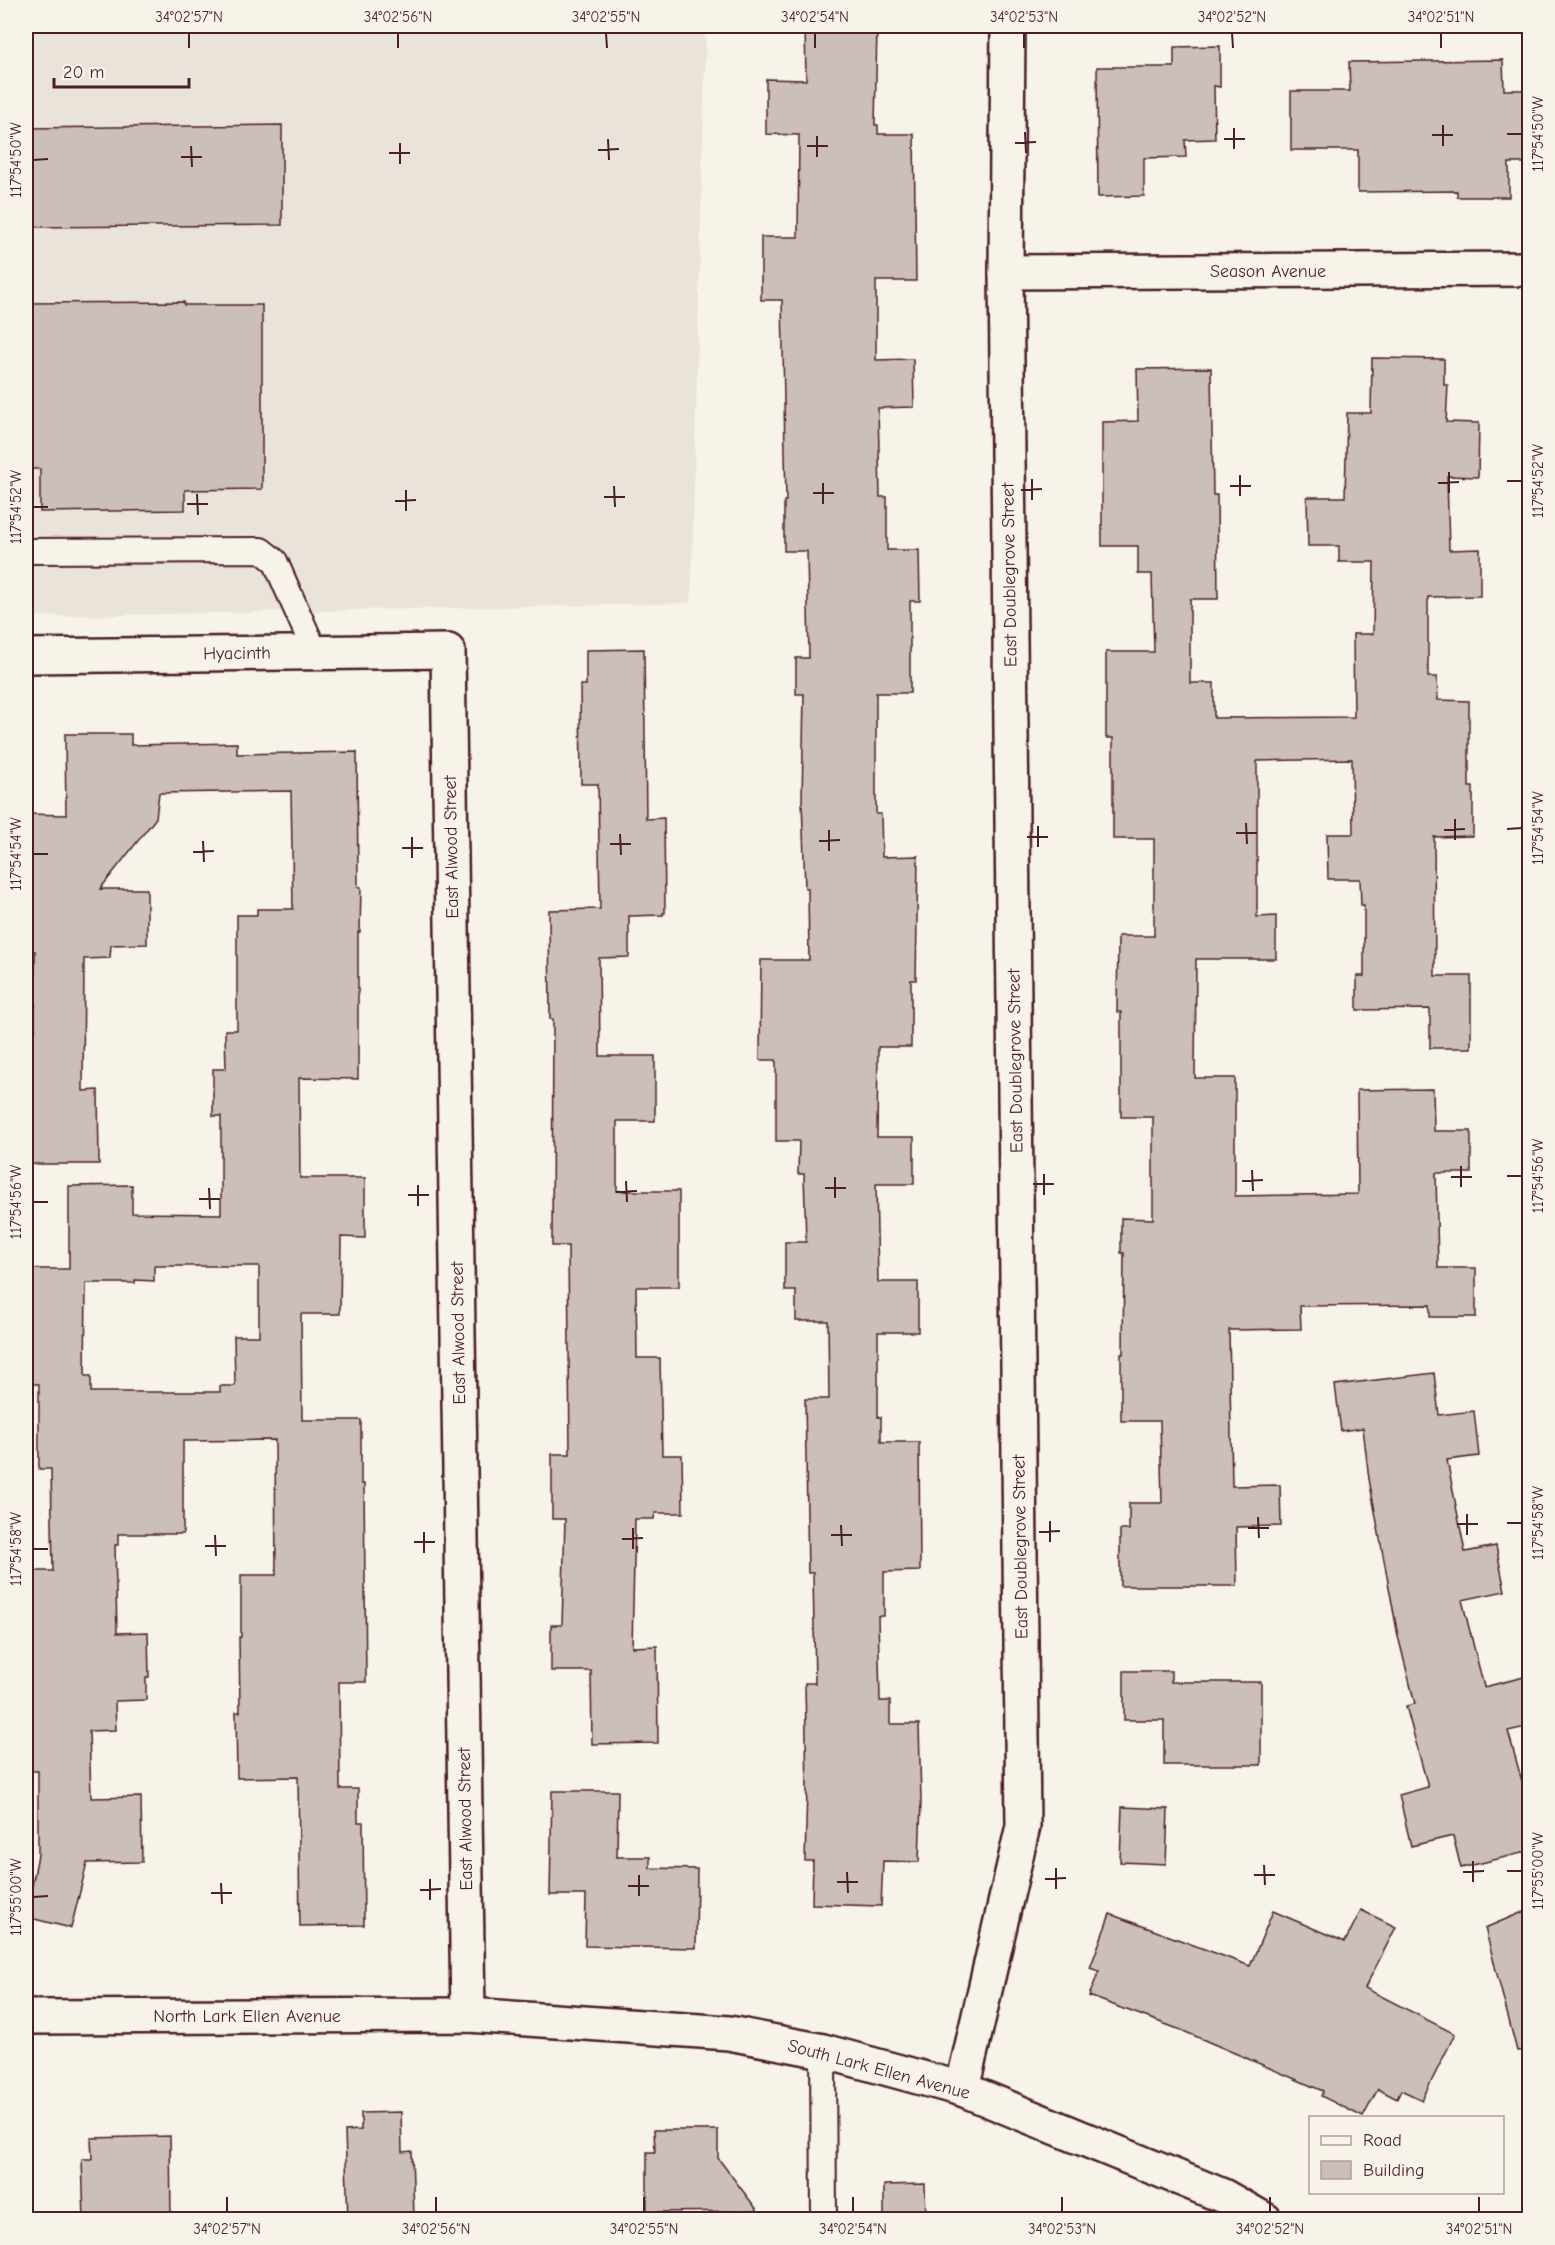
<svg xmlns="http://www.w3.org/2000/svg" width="1555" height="2245" font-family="'Comic Neue',sans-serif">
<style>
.built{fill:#eae3da}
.building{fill:#ccbfb9;stroke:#4a1f2b;stroke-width:1.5;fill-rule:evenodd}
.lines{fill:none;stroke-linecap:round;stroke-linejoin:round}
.service-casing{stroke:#4a1f2b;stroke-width:28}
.minor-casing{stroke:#4a1f2b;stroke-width:38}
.tertiary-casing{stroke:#4a1f2b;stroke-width:38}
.service{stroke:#f7f3e8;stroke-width:24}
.minor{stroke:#f7f3e8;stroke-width:33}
.tertiary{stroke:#f7f3e8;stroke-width:33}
.ticks{fill:none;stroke:#4a1f2b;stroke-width:2}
.labels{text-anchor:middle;stroke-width:4.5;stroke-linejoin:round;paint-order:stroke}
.street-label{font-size:18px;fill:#4a1f2b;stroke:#f7f3e8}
.neatline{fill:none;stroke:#4a1f2b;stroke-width:2}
.ticks-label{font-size:15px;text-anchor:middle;fill:#4a1f2b}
</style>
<rect width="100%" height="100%" fill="#f7f3e8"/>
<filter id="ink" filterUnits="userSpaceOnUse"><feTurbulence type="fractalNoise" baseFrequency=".0167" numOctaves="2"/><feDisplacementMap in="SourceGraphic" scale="12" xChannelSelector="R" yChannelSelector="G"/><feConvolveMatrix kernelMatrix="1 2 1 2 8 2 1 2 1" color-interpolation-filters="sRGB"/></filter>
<g filter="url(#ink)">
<path class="built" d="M 26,26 L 706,26 L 691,603 L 26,617 Z"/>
<g class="building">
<path d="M 805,26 L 877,26 L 875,125 L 878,125 L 878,134 L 914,134 L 916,281 L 876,281 L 876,360 L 913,359 L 914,407 L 878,408 L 880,497 L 887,497 L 887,550 L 919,550 L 920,601 L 910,601 L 910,693 L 876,693 L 876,814 L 881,814 L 882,857 L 918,856 L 916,980 L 911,980 L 911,1047 L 878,1047 L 877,1137 L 914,1137 L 914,1184 L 876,1184 L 878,1282 L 918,1282 L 918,1332 L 878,1332 L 878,1417 L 881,1417 L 881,1442 L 919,1442 L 920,1571 L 884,1572 L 884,1616 L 878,1616 L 880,1701 L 890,1701 L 890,1724 L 919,1724 L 921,1800 L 919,1862 L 883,1861 L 881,1906 L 812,1904 L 813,1861 L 805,1861 L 807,1790 L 805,1683 L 815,1683 L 813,1573 L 808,1573 L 805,1399 L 829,1399 L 828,1321 L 796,1321 L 796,1291 L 785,1291 L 785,1242 L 806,1242 L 804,1174 L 798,1174 L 799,1141 L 776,1141 L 776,1060 L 760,1060 L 761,960 L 809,960 L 808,888 L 805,888 L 802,800 L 804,694 L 796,694 L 796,658 L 809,658 L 807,551 L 784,551 L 784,501 L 786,501 L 782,300 L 761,300 L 761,237 L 798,237 L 799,135 L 766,134 L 766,79 L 806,80 Z"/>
<path d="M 1220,46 L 1220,87 L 1214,86 L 1215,139 L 1185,140 L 1186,157 L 1144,158 L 1144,196 L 1098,197 L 1097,67 L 1174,67 L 1174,47 Z"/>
<path d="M 1503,60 L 1504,90 L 1530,90 L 1530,163 L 1509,163 L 1509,197 L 1457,197 L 1457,191 L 1358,192 L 1358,150 L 1291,150 L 1291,91 L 1350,91 L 1349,62 Z"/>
<path d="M 282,125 L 282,225 L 26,227 L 26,128 Z"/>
<path d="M 184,302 L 184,305 L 262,305 L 262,489 L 185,490 L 185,510 L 40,512 L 40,469 L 26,469 L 26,303 Z"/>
<path d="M 1372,358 L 1444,359 L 1444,385 L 1448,385 L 1446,422 L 1479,423 L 1478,477 L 1447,476 L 1449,550 L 1480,549 L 1480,596 L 1428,597 L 1428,677 L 1437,677 L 1438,700 L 1469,701 L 1469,787 L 1473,787 L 1473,836 L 1434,837 L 1435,976 L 1471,976 L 1471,1048 L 1430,1048 L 1430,1009 L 1357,1010 L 1357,976 L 1364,976 L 1364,905 L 1361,905 L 1360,879 L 1328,879 L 1327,834 L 1353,834 L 1352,759 L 1257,761 L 1257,917 L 1276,916 L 1276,959 L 1196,959 L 1195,1078 L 1235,1078 L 1235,1196 L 1358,1194 L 1357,1090 L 1433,1089 L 1434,1131 L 1471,1131 L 1471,1173 L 1436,1173 L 1438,1268 L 1476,1268 L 1476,1317 L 1430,1317 L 1430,1305 L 1300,1306 L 1301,1329 L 1229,1330 L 1232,1486 L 1280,1485 L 1281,1526 L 1236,1527 L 1237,1586 L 1120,1586 L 1120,1530 L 1129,1530 L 1129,1503 L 1162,1503 L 1160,1421 L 1121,1421 L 1121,1354 L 1123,1354 L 1124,1253 L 1121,1253 L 1121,1218 L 1153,1219 L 1153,1117 L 1121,1117 L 1121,1012 L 1117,1012 L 1118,936 L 1154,936 L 1154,839 L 1113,839 L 1113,738 L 1106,738 L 1106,652 L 1154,652 L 1152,574 L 1138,574 L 1138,546 L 1102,546 L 1102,422 L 1138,421 L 1137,369 L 1211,368 L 1213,495 L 1217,495 L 1218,599 L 1190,599 L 1190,683 L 1214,683 L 1214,718 L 1354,717 L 1353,634 L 1373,634 L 1374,562 L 1339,562 L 1339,546 L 1308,546 L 1307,497 L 1345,497 L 1347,413 L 1371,413 Z"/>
<path d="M 644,649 L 646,819 L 664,818 L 665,913 L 663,913 L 663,915 L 629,916 L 629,957 L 599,958 L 600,1056 L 655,1056 L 655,1121 L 617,1121 L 617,1191 L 679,1191 L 679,1287 L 636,1287 L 637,1358 L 660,1358 L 662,1455 L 682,1455 L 683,1513 L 655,1513 L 654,1519 L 635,1519 L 632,1647 L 657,1646 L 658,1743 L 592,1744 L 591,1671 L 551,1671 L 551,1625 L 562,1625 L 565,1519 L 552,1519 L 552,1454 L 570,1454 L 568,1246 L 552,1246 L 553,1019 L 550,1019 L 549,910 L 600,909 L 598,784 L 581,784 L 580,685 L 586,685 L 586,650 Z"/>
<path d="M 65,734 L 131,734 L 131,745 L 237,743 L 237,754 L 357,752 L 358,887 L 361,887 L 360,932 L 358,932 L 358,1079 L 299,1078 L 300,1178 L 365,1178 L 365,1238 L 341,1237 L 340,1314 L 301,1314 L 302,1420 L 361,1420 L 361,1484 L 364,1484 L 366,1682 L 339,1682 L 340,1789 L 358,1789 L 358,1822 L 363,1822 L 364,1925 L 300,1926 L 298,1777 L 237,1778 L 236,1712 L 240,1712 L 239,1637 L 241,1637 L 241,1575 L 276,1575 L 275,1440 L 183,1441 L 183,1534 L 118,1534 L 118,1545 L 115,1545 L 117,1633 L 148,1632 L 149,1677 L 146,1677 L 146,1700 L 115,1701 L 116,1730 L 89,1731 L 91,1798 L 141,1797 L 142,1862 L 87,1863 L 71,1928 L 26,1917 L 38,1855 L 38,1771 L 26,1771 L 26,1571 L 53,1571 L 51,1469 L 39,1469 L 39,1384 L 26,1384 L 26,1269 L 69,1269 L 69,1186 L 132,1185 L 132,1213 L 221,1214 L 221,1116 L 213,1116 L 213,1069 L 226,1069 L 225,1030 L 237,1030 L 237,915 L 257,915 L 257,909 L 293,909 L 291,791 L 159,793 L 156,818 L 100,889 L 147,889 L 147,944 L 111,945 L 110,958 L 84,959 L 83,1091 L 98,1090 L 99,1164 L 26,1164 L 26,1032 L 35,1032 L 35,951 L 26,952 L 26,814 L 66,815 ZM 154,1266 L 259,1266 L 259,1336 L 234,1336 L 235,1386 L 220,1386 L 220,1392 L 91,1392 L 91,1376 L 85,1376 L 86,1283 L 135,1283 L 135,1280 L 154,1281 Z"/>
<path d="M 1434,1373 L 1439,1415 L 1474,1411 L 1479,1456 L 1447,1460 L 1465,1552 L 1496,1546 L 1505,1591 L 1462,1600 L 1484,1687 L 1524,1677 L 1530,1699 L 1530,1726 L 1508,1731 L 1530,1810 L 1530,1851 L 1461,1868 L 1453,1836 L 1411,1846 L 1399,1795 L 1428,1787 L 1406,1706 L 1415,1704 L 1398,1636 L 1369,1479 L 1363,1428 L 1341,1431 L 1335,1385 Z"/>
<path d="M 1124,1671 L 1171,1671 L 1171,1682 L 1261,1682 L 1261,1765 L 1164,1765 L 1164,1720 L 1124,1720 Z"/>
<path d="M 552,1791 L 618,1791 L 617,1857 L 650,1857 L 650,1868 L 697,1869 L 696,1948 L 585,1946 L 586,1895 L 550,1895 Z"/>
<path d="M 1122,1807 L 1168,1809 L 1166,1864 L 1120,1862 Z"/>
<path d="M 1530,1909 L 1530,2050 L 1517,2051 L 1485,1928 Z"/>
<path d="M 1361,1910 L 1396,1927 L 1365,1988 L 1455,2034 L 1422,2100 L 1401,2090 L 1397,2099 L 1378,2089 L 1363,2117 L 1321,2096 L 1323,2091 L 1181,2030 L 1089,1996 L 1099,1971 L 1090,1968 L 1110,1914 L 1250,1966 L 1273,1911 L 1345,1942 Z"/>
<path d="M 401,2112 L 402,2152 L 412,2151 L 414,2220 L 348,2220 L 345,2131 L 361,2130 L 361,2113 Z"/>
<path d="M 654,2130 L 718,2130 L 718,2158 L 758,2211 L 647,2212 L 647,2152 L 655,2152 Z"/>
<path d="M 170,2136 L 171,2220 L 84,2220 L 82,2159 L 92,2159 L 91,2138 Z"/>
<path d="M 925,2184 L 926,2220 L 884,2220 L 884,2185 Z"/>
</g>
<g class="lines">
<defs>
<g id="service">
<path d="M 26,551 L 261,550 L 275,561 L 315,652"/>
<path d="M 823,2051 L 824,2220"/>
</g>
<g id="minor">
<path d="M 1006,272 L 1530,269"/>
<path d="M 26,656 L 448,651 L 468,2015"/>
<path d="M 962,2089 L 1023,1826 L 1006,272 L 1008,26"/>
</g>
<path id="tertiary" d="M 26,2017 L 468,2015 L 729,2033 L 823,2051 L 962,2089 L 1223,2196 L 1265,2220"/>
</defs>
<use href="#service" class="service-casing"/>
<use href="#minor" class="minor-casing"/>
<use href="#tertiary" class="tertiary-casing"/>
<use href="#service" class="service"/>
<use href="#minor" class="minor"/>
<use href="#tertiary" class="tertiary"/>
</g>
</g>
<path class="ticks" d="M 189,33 L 189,48M 398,33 L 398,48M 606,33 L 607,48M 815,33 L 815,48M 1024,33 L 1024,48M 1232,33 L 1233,48M 1441,33 L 1441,48M 1443,125 L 1443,146M 1234,128 L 1234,149M 1025,132 L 1026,153M 1507,134 L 1522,134M 1432,135 L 1453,135M 817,136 L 817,157M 608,139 L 609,160M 1224,139 L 1245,139M 400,143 L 400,164M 1015,143 L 1036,142M 191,146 L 192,167M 807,146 L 828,146M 598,150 L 619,149M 389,153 L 410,153M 181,157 L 202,157M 33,160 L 48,159M 1449,472 L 1449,493M 1240,475 L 1240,496M 1032,479 L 1032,500M 1507,481 L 1522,481M 823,483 L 823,504M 1438,483 L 1459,482M 614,486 L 615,507M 1230,486 L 1251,486M 406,490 L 406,511M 1021,490 L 1042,489M 813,493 L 834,493M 197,494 L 198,515M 604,497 L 625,497M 395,501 L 416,500M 187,504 L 208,504M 33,507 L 48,507M 1455,819 L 1455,840M 1246,823 L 1247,844M 1038,826 L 1038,847M 1507,829 L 1522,828M 829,830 L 829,851M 1444,830 L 1465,829M 1236,833 L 1257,833M 620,834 L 621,855M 412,837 L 412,858M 1027,837 L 1048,837M 203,841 L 204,862M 819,841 L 840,840M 610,844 L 631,844M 402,848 L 423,848M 193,852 L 214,851M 33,854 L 48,854M 1461,1166 L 1461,1187M 1252,1170 L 1253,1191M 1044,1174 L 1044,1195M 1507,1176 L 1522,1176M 835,1177 L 835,1198M 1451,1177 L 1472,1177M 626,1181 L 627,1202M 1242,1181 L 1263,1180M 1033,1184 L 1054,1184M 418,1185 L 418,1206M 209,1188 L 210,1209M 825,1188 L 846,1188M 616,1192 L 637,1191M 408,1195 L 429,1195M 199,1199 L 220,1199M 33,1202 L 48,1202M 1467,1514 L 1467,1535M 1258,1517 L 1259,1538M 1050,1521 L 1050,1542M 1507,1523 L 1522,1523M 1457,1524 L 1478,1524M 841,1525 L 842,1546M 633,1528 L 633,1549M 1248,1528 L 1269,1528M 424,1532 L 424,1553M 1039,1532 L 1060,1531M 215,1535 L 216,1556M 831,1535 L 852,1535M 622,1539 L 643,1538M 414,1542 L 435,1542M 205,1546 L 226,1546M 33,1549 L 48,1549M 1473,1861 L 1473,1882M 1264,1865 L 1265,1885M 1056,1868 L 1056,1889M 1507,1871 L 1522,1871M 847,1872 L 848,1893M 1463,1872 L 1484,1871M 639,1875 L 639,1896M 1254,1875 L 1275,1875M 430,1879 L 430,1900M 1045,1879 L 1066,1878M 837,1882 L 858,1882M 221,1883 L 222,1904M 628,1886 L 649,1886M 420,1890 L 441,1889M 211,1893 L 232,1893M 33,1897 L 48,1896M 227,2197 L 227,2212M 436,2197 L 436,2212M 644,2197 L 644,2212M 853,2197 L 853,2212M 1062,2197 L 1062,2212M 1270,2197 L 1270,2212M 1479,2197 L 1479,2212"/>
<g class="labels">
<g class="street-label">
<text x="1268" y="277">Season Avenue</text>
<text transform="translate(1009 575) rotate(-91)" y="6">East Doublegrove Street</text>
<text transform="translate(237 653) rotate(-1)" y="6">Hyacinth</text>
<text transform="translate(451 847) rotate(-91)" y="6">East Alwood Street</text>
<text transform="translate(1015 1061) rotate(-91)" y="6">East Doublegrove Street</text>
<text transform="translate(458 1333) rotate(-91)" y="6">East Alwood Street</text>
<text transform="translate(1020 1547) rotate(-91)" y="6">East Doublegrove Street</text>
<text transform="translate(465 1819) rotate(-91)" y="6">East Alwood Street</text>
<text x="247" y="2022">North Lark Ellen Avenue</text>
<text transform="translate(879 2069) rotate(15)" y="6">South Lark Ellen Avenue</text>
</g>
</g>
<rect width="1555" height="2245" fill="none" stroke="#f7f3e8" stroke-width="66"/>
<rect x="1309" y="2116" width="195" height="78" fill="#f7f3e8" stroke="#b29e9c" stroke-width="1.5"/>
<rect x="1321" y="2136" width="30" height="9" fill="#f7f3e8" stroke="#b29e9c" stroke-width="1.5"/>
<text x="1363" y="2146" font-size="18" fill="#4a1f2b">Road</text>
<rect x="1321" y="2161" width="30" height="18" fill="#ccbfb9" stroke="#b29e9c" stroke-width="1.5"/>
<text x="1363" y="2176" font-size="18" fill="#4a1f2b">Building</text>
<path d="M54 78v9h135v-9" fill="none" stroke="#4a1f2b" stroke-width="3"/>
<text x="63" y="78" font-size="18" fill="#4a1f2b" stroke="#f7f3e8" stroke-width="4.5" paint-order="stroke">20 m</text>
<rect x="33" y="33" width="1489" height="2179" class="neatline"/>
<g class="ticks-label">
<text x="189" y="22">34°02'57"N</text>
<text x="398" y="22">34°02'56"N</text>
<text x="606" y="22">34°02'55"N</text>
<text x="815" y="22">34°02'54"N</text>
<text x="1024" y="22">34°02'53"N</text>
<text x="1232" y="22">34°02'52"N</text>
<text x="1441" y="22">34°02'51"N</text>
<text transform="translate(1538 134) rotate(-90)" y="5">117°54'50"W</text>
<text transform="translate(16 160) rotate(-90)" y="5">117°54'50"W</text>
<text transform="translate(1538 481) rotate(-90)" y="5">117°54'52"W</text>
<text transform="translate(16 507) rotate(-90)" y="5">117°54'52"W</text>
<text transform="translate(1538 828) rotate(-90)" y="5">117°54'54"W</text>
<text transform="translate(16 854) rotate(-90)" y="5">117°54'54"W</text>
<text transform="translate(1538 1176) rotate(-90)" y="5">117°54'56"W</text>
<text transform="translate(16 1202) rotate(-90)" y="5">117°54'56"W</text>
<text transform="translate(1538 1523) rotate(-90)" y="5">117°54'58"W</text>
<text transform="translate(16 1549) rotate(-90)" y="5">117°54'58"W</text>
<text transform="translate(1538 1871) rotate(-90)" y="5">117°55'00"W</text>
<text transform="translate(16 1897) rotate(-90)" y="5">117°55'00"W</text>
<text x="227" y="2234">34°02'57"N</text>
<text x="436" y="2234">34°02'56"N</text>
<text x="644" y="2234">34°02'55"N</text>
<text x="853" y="2234">34°02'54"N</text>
<text x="1062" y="2234">34°02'53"N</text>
<text x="1270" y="2234">34°02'52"N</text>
<text x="1479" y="2234">34°02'51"N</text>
</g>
</svg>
